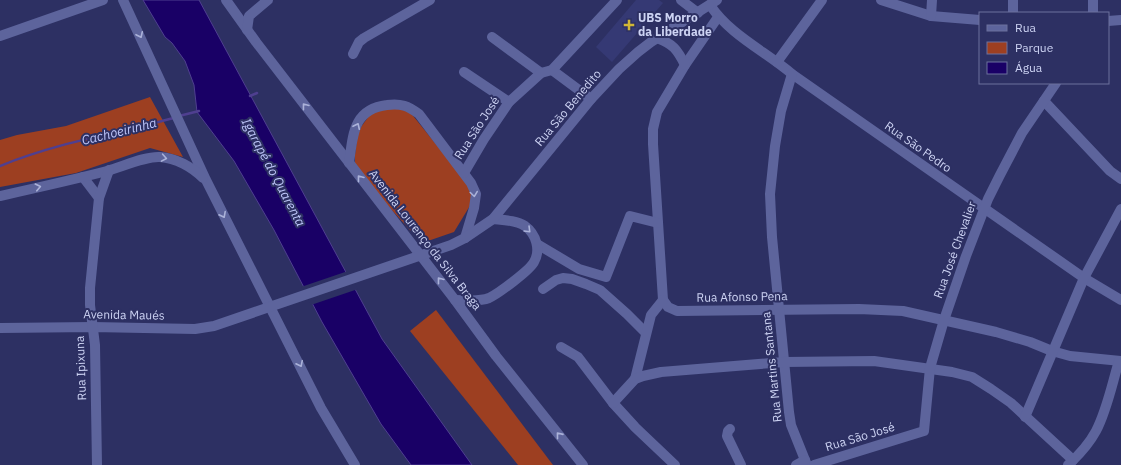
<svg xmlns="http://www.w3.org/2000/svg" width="1121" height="465" font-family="'IBM Plex Sans',sans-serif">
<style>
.built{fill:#353974}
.green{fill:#9d3f21}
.water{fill:#190066;stroke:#4f3f90}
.pier{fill:#2d3063}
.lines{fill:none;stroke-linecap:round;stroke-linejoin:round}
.stream{stroke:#4f3f90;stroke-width:2.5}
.minor{stroke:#5d649c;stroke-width:10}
.oneway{stroke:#abb2d9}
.poi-dot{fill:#d1b736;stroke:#2d3063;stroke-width:1.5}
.labels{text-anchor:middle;stroke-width:4;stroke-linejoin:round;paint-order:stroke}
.poi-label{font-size:12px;font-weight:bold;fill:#cdd3f3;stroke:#2d3063;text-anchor:start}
.street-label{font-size:12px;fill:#cdd3f3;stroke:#2d3063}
.water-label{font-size:13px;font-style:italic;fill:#bec6fa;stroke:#2d3063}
</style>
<rect width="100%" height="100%" fill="#2d3063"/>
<path class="built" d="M 636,0 L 659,0 L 663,3 L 612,62 L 596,47 Z"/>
<g class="green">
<path d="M 150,97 L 183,157 L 150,148 L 76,173 L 0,187 L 0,140 L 17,135 L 66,126 Z"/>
<path d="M 389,106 L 410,112 L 472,189 L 471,204 L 454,232 L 422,243 L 355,170 L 355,155 L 358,131 L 372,112 Z"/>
<path d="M 436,310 L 553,465 L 518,465 L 410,331 Z"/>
</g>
<path class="water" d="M 143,0 L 199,0 L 382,339 L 472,465 L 411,465 L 381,424 L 322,322 L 274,230 L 234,161 L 197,112 L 194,85 L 185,61 L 172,43 L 165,37 Z"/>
<path class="pier" d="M 348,271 L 358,289 L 311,305 L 301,287 Z"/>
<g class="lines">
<g class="stream">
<path d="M 250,96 L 257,93"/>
<path d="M 179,116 L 199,111"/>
<path d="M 0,166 C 56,143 116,133 174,118"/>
</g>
<g class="minor">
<path d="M 123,0 L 206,180 L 321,408 L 355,465"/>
<path d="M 226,0 L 256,42 L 455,300 L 496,356 L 583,465"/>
<path d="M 681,0 L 698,13"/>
<path d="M 881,0 L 931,16 L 980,20"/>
<path d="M 710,5 C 730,35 765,51 792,74 L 1084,278 L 1121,300"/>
<path d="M 1013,13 L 1013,0"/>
<path d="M 1093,13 L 1093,0"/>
<path d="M 931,16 L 932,0"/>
<path d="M 718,17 L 685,65 L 657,112 L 653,129 L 653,144 L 663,300 L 668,307 L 677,311 L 859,309 L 903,311 L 996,332 L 1030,342 L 1052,351 L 1070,356 L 1121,361"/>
<path d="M 1108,21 L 1121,20"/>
<path d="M 247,30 L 249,16 L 268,0"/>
<path d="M 0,36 L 103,0"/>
<path d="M 492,37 L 541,73"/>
<path d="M 657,38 C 673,44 677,49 685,65"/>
<path d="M 353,54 L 359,42 L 364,38 L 430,0"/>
<path d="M 777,62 L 822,0"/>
<path d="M 552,70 L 591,99"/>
<path d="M 464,72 L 509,102"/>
<path d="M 792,74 L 781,111 L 775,146 L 770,194 L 772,237 L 789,412 L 791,425 L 807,465"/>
<path d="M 1044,101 L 1110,171 L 1121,179"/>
<path d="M 349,163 C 353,135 353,109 387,105 C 401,103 408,106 419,114 L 471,183 L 476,194 L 474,208 L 465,238"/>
<path d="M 464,173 L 484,139 L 509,102 L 541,73 L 552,70 L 617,0"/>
<path d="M 83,177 L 99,198"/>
<path d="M 0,196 C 36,188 72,180 107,171 C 122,167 145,156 160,157 C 176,158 192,167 203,178"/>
<path d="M 537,244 L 579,269 L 606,277 L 630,216 L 658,223"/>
<path d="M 543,289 L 556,280 L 563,278 L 572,279 L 586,284 L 600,290 L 627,314 L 646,333"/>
<path d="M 455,300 C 466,300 479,302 489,298 C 498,294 530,270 534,262 C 541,250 536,234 525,226 C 516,220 503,220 493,219"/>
<path d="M 0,328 L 93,327 L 195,329 L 214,326 L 451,245 L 465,238 L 493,219 L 591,99 L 619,69 L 638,52 L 651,42 L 717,0"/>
<path d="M 561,347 L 578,357 L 613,403 L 635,427 L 675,465"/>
<path d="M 635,379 L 651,315 L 663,300"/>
<path d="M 613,403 L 635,379 L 643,376 L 661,372 L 784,362 L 874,361 L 952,372 L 972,377 L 991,389 L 1011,403 L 1073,460"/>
<path d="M 1025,417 L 1084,278 L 1121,209"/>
<path d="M 730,429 L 728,431 L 727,436 L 741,465"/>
<path d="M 97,465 L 95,345 L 90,305 L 90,288 L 99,198 L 109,170"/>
<path d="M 796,465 L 805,460"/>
<path d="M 814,465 L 924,431 L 930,368 L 944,320 L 966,256 L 988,199 L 1000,175 L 1022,133 L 1056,83"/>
<path d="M 1068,465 C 1079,455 1089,444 1096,431 C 1107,410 1112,384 1119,361"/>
</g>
</g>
<defs><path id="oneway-chevron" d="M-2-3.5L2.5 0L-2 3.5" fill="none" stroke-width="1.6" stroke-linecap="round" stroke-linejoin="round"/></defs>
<g class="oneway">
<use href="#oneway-chevron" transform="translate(140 35) rotate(65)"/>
<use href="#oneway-chevron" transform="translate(305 106) rotate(-128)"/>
<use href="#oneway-chevron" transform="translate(357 126) rotate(-65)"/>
<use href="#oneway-chevron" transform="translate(164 158) rotate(10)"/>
<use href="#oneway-chevron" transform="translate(360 178) rotate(-128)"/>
<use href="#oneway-chevron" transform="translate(38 187) rotate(-13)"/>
<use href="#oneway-chevron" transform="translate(474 194) rotate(82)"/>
<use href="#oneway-chevron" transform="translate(223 215) rotate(63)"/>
<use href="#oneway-chevron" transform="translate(528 230) rotate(45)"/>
<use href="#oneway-chevron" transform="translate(440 280) rotate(-128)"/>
<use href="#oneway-chevron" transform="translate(300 364) rotate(64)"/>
<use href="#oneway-chevron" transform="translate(559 435) rotate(-129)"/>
</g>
<path class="poi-dot" d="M627 19h4v4h4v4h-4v4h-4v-4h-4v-4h4z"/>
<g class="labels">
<g class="poi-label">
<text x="638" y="22">UBS Morro<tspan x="638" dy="14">da Liberdade</tspan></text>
</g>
<g class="street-label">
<text transform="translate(568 108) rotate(-50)" y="4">Rua São Benedito</text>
<text transform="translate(477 128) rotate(-57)" y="4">Rua São José</text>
<text transform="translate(918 147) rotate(35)" y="4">Rua São Pedro</text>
<text transform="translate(425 240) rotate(52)" y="4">Avenida Lourenço da Silva Braga</text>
<text transform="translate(955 250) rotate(-70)" y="4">Rua José Chevalier</text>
<text transform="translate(742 297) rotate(-1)" y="4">Rua Afonso Pena</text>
<text transform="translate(124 315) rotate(1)" y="4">Avenida Maués</text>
<text transform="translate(772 367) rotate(-96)" y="4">Rua Martins Santana</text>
<text transform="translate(81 368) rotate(-92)" y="4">Rua Ipixuna</text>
<text transform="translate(860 437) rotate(-17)" y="4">Rua São José</text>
</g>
<g class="water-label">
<text transform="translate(119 131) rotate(-14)" y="5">Cachoeirinha</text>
<text transform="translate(274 172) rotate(62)" y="5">Igarapé do Quarenta</text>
</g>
</g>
<rect x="979" y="12" width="130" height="72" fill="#2d3063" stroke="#6d719d"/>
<rect x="987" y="25" width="20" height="6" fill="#5d649c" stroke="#6d719d"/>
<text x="1015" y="32" font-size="12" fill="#cdd3f3">Rua</text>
<rect x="987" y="42" width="20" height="12" fill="#9d3f21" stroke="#6d719d"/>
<text x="1015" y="52" font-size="12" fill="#cdd3f3">Parque</text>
<rect x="987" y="62" width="20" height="12" fill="#190066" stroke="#6d719d"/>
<text x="1015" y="72" font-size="12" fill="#cdd3f3">Água</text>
</svg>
